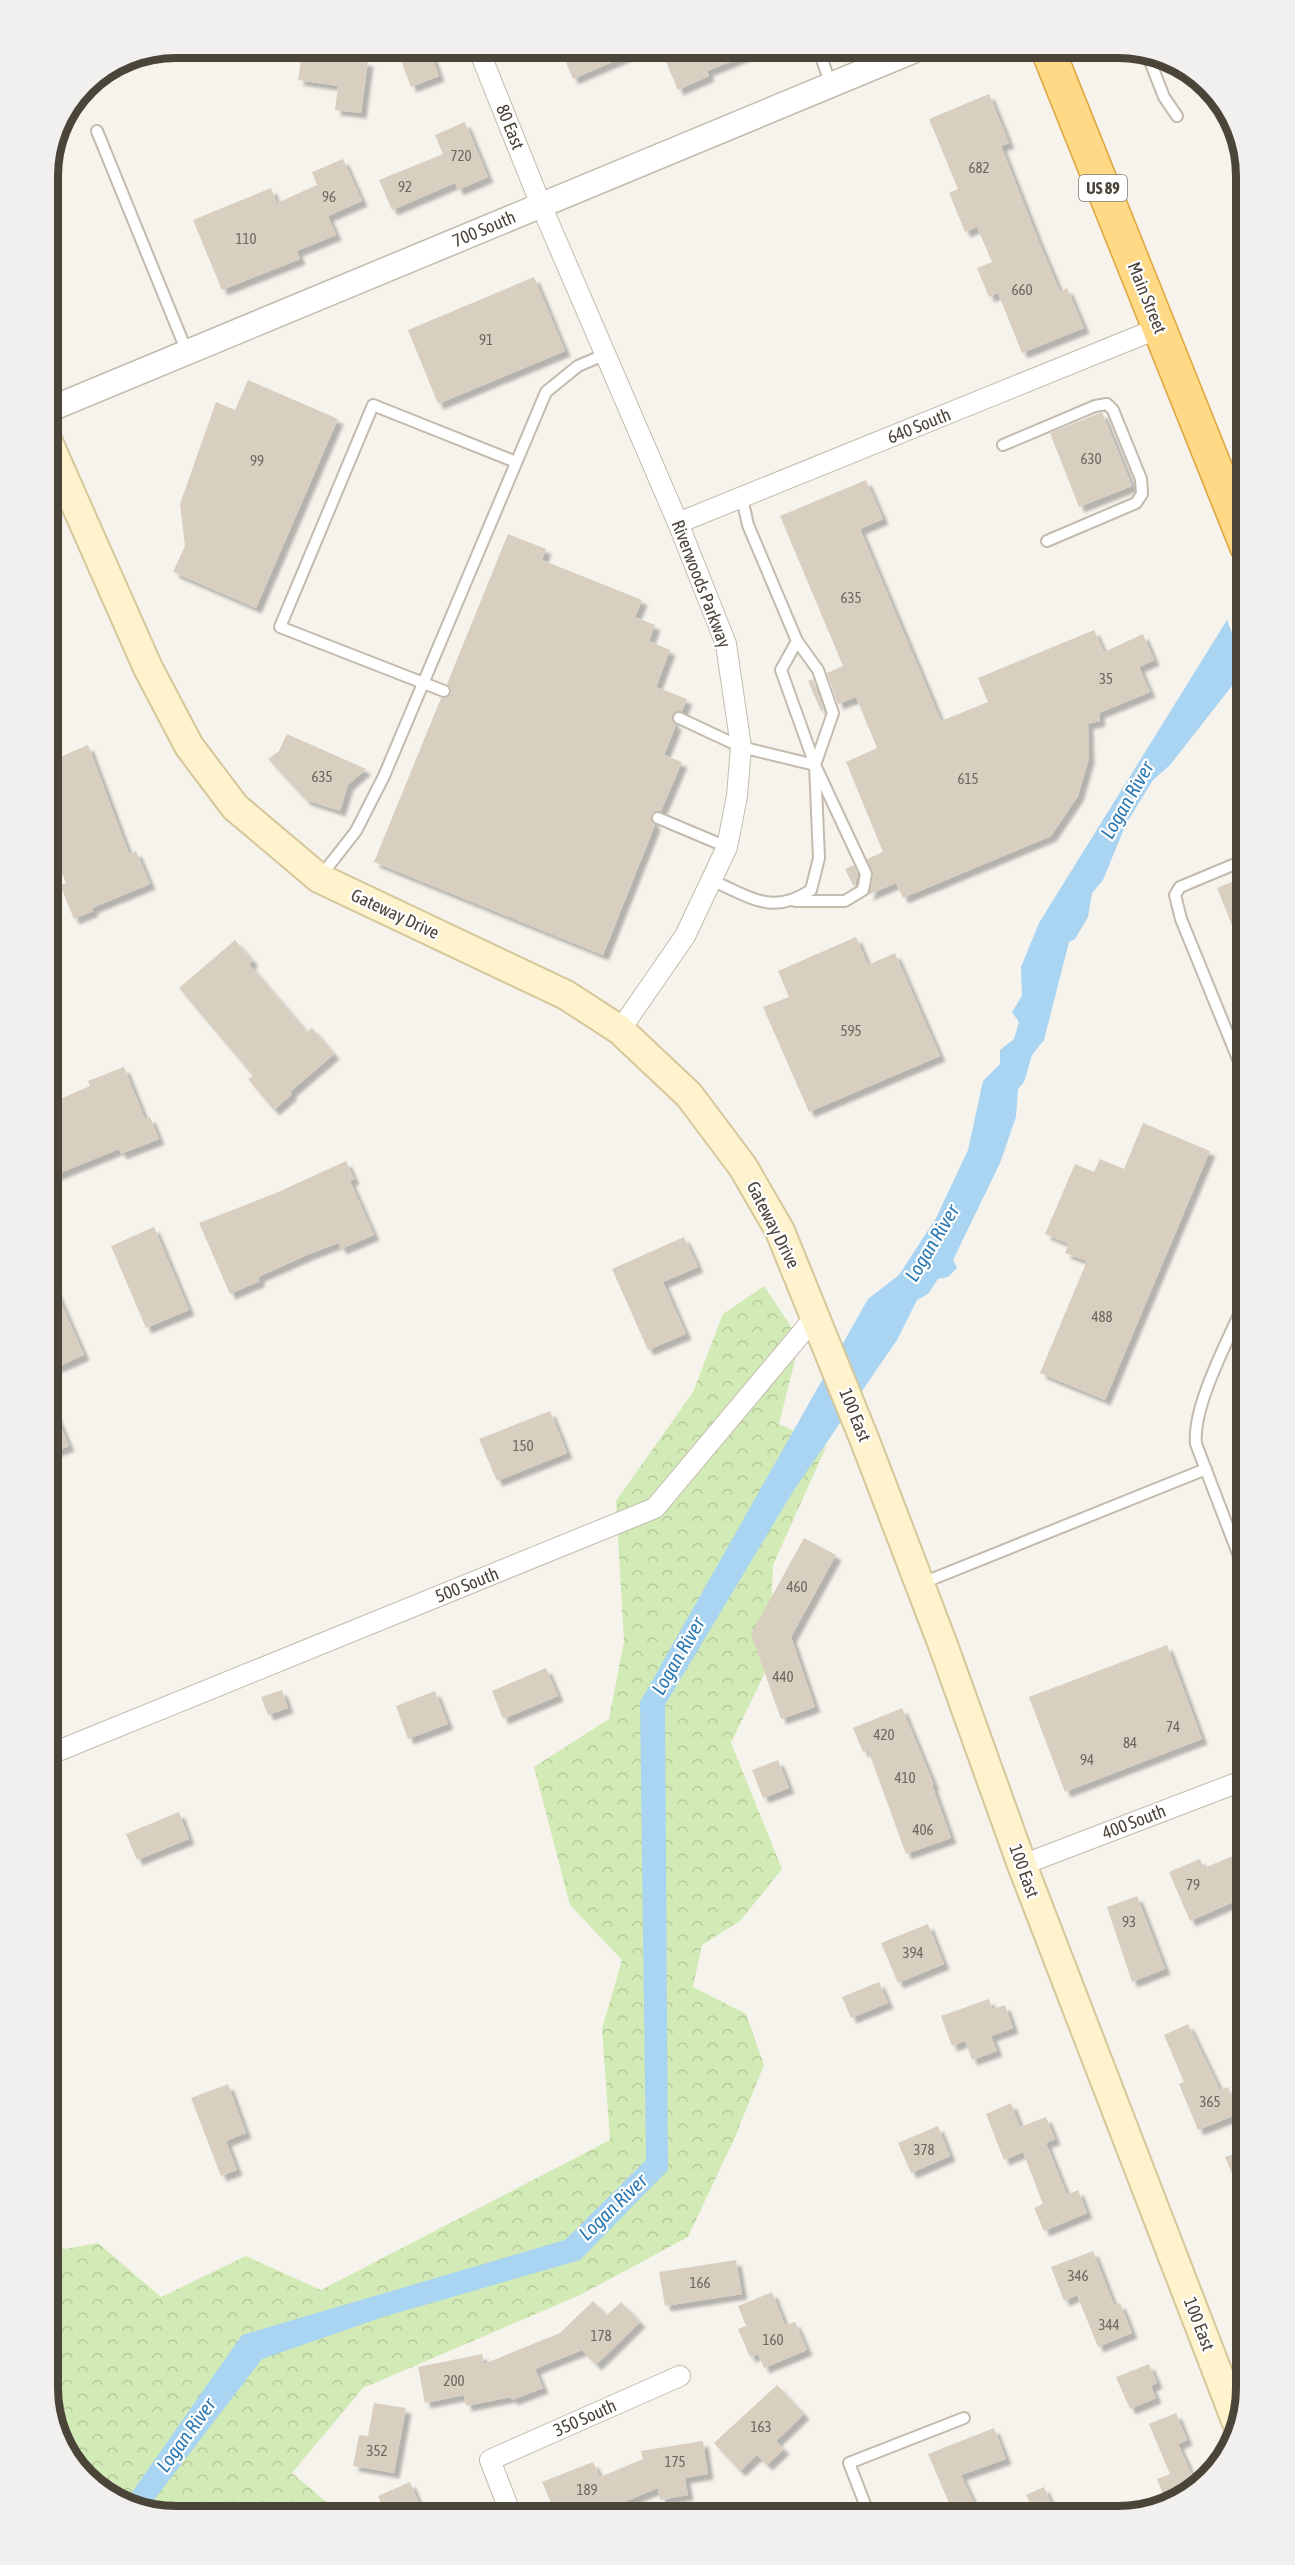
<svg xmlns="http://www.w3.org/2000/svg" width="1295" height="2565" font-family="'Asap Condensed',sans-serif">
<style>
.forest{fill:url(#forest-crowns)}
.water{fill:#a9d4f2}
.building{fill:#d8cfc1;filter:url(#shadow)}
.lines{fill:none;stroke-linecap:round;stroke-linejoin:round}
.service-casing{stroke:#c2bbae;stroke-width:14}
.minor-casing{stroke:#c2bbae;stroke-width:22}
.tertiary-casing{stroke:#c2bbae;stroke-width:27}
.secondary-casing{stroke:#d6c79b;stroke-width:32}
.trunk-casing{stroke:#e0a43c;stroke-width:36}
.service{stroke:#fff;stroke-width:10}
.minor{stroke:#fff;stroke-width:20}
.tertiary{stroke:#fff;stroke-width:24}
.secondary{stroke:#fff3cd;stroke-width:28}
.trunk{stroke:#ffd985;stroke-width:33}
.labels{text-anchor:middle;stroke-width:4.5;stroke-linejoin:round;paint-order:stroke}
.number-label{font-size:15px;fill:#6e675b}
.shield{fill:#fff;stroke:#817c74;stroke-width:1.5}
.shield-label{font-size:16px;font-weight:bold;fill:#4b4439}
.street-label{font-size:18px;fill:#4b4439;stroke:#fff}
.water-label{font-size:20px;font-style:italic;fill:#2e7ab2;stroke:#fff}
.rim{fill:none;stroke:#4b4439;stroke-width:8}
</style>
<defs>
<pattern id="forest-crowns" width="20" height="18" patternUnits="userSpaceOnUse" patternTransform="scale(1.5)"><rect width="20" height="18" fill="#d2eab5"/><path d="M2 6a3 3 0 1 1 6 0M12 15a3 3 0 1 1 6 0" fill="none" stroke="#b6ca9c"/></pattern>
<filter id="shadow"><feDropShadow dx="5.5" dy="5.5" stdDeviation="1.5" flood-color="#0004"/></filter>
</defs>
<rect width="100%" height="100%" fill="#f6f3ec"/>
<path class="forest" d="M 764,1286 L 800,1340 L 779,1424 L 826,1447 L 773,1565 L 769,1664 L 731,1743 L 782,1869 L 740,1921 L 702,1945 L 693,1987 L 746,2014 L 764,2065 L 735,2137 L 688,2237 L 580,2295 L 363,2388 L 292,2473 L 344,2517 L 168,2517 L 98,2491 L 58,2437 L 48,2389 L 48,2252 L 98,2243 L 161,2297 L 246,2256 L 321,2290 L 610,2140 L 602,2029 L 622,1960 L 570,1905 L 534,1767 L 609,1719 L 624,1641 L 616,1501 L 693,1392 L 723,1314 Z"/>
<path class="water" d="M 1227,620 L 1246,668 L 1170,765 L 1153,780 L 1126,824 L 1103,880 L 1092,893 L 1088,917 L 1075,939 L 1069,942 L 1044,1040 L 1032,1055 L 1024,1082 L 1018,1089 L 1016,1117 L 1000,1163 L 953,1260 L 957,1268 L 948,1277 L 938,1279 L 928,1294 L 917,1300 L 897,1340 L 792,1493 L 665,1705 L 668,2170 L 580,2260 L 383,2317 L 262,2359 L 147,2509 L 126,2501 L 242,2335 L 565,2240 L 646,2160 L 640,1702 L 868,1299 L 899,1275 L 936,1218 L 968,1150 L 983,1081 L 1000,1064 L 1000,1050 L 1014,1039 L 1019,1022 L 1012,1012 L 1022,996 L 1021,967 L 1039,923 Z"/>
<g class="building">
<path d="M 396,48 L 429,48 L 439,76 L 411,87 Z"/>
<path d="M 560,48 L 644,48 L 573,79 Z"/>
<path d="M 660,48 L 762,48 L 762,49 L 707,71 L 709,76 L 678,90 Z"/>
<path d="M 302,52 L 368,61 L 361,113 L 335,110 L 338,86 L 298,80 Z"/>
<path d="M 989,94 L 1009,143 L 1001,146 L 1039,242 L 1060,292 L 1067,288 L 1084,328 L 1022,353 L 998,293 L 989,297 L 977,268 L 992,262 L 977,227 L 965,232 L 949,193 L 958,189 L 929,119 Z"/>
<path d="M 465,122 L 488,177 L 458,190 L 455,183 L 392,210 L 379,180 L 443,154 L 435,135 Z"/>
<path d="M 343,159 L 362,201 L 328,216 L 336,235 L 297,251 L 300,259 L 222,290 L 193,220 L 271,188 L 277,203 L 317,185 L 312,172 Z"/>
<path d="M 534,277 L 565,351 L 438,404 L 408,330 Z"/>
<path d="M 248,380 L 338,419 L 256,608 L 173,572 L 185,546 L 180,504 L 216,402 L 235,410 Z"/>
<path d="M 1102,412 L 1132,486 L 1079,507 L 1050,433 Z"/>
<path d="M 866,480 L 883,519 L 860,529 L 941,721 L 988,702 L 978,678 L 1094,630 L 1104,652 L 1143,634 L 1154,660 L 1139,667 L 1150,692 L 1099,713 L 1100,721 L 1088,724 L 1089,758 L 1078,796 L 1051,836 L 903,898 L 896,883 L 868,895 L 873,875 L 867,859 L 883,852 L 846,762 L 877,748 L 856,697 L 838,704 L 827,673 L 843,666 L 780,516 Z"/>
<path d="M 508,534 L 546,549 L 542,560 L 642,600 L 635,617 L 655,625 L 649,641 L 670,650 L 656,687 L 687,699 L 682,711 L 675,712 L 672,715 L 673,722 L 676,725 L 664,755 L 682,762 L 661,811 L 654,812 L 651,816 L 655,825 L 603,955 L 374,862 L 441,698 L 451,694 L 451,689 L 447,684 Z"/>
<path d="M 813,679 L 824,710 L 821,711 L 808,681 Z"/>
<path d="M 287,734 L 366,769 L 348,785 L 340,811 L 306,800 L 268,759 L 279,751 Z"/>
<path d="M 88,745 L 129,854 L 136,851 L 150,884 L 92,908 L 93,911 L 74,919 L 60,885 L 66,883 L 48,841 L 48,762 Z"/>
<path d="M 854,865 L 858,875 L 854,887 L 845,869 Z"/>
<path d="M 1247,876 L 1247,960 L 1246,960 L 1217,888 Z"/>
<path d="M 856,937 L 868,965 L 895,953 L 940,1056 L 809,1112 L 763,1007 L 789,997 L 778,971 Z"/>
<path d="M 235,940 L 253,961 L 249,964 L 307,1032 L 312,1028 L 334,1054 L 290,1092 L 292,1094 L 274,1110 L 248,1079 L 253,1076 L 179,988 Z"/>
<path d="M 124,1067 L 145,1119 L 150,1117 L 159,1139 L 121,1154 L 119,1149 L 48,1178 L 48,1111 L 60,1106 L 58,1100 L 90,1086 L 88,1081 Z"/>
<path d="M 1143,1123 L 1210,1151 L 1105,1400 L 1040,1373 L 1087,1261 L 1065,1253 L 1069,1244 L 1045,1234 L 1075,1164 L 1094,1172 L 1100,1159 L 1124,1169 Z"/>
<path d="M 346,1161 L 354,1179 L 350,1181 L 374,1235 L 341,1249 L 338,1243 L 307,1255 L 258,1277 L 260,1281 L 230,1294 L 199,1223 L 276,1193 Z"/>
<path d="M 154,1227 L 189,1310 L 146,1328 L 111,1246 Z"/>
<path d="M 684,1237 L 698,1267 L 663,1282 L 686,1334 L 648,1350 L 612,1269 Z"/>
<path d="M 48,1273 L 84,1355 L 55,1368 L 48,1352 Z"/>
<path d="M 48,1396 L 69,1446 L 48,1454 Z"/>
<path d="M 550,1411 L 567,1453 L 497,1481 L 479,1439 Z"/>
<path d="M 804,1538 L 836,1555 L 791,1637 L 815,1707 L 781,1719 L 751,1634 Z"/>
<path d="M 1167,1645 L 1202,1739 L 1065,1792 L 1029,1697 Z"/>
<path d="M 546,1668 L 558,1696 L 503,1719 L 492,1691 Z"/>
<path d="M 282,1690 L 288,1708 L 268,1715 L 261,1697 Z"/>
<path d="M 435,1691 L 448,1724 L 408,1739 L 396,1706 Z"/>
<path d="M 902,1708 L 934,1785 L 932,1785 L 951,1838 L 906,1854 L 868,1750 L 863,1752 L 853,1728 Z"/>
<path d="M 778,1760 L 789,1788 L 763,1798 L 752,1770 Z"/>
<path d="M 179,1812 L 189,1839 L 137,1860 L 126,1834 Z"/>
<path d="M 1247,1850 L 1247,1896 L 1190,1921 L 1169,1872 L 1200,1859 L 1204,1868 Z"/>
<path d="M 1137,1896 L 1165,1969 L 1132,1982 L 1107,1907 Z"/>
<path d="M 928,1924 L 944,1964 L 898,1983 L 881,1943 Z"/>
<path d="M 879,1982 L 888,2003 L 851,2018 L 842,1997 Z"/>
<path d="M 989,1999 L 992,2009 L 1005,2005 L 1013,2028 L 991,2036 L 997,2051 L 972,2060 L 965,2041 L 952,2046 L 941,2016 Z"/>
<path d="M 1188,2024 L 1220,2090 L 1228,2087 L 1238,2114 L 1198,2130 L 1179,2084 L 1184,2082 L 1164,2035 Z"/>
<path d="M 228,2084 L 246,2133 L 226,2141 L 237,2170 L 221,2176 L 191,2098 Z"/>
<path d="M 1011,2103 L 1020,2127 L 1046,2117 L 1055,2139 L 1046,2143 L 1067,2195 L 1078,2190 L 1087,2213 L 1044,2231 L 1034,2208 L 1043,2204 L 1023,2152 L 1004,2160 L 986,2114 Z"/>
<path d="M 938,2126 L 950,2156 L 911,2173 L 898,2143 Z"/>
<path d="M 1247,2149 L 1247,2208 L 1225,2157 Z"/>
<path d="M 1093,2251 L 1114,2305 L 1120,2303 L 1132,2333 L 1098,2347 L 1077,2295 L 1064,2301 L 1051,2267 Z"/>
<path d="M 736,2260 L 742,2294 L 665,2306 L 659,2272 Z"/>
<path d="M 772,2292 L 785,2325 L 795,2322 L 807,2350 L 764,2368 L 758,2354 L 750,2357 L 738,2329 L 746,2326 L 738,2306 Z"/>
<path d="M 593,2301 L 607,2315 L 621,2302 L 640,2322 L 596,2365 L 582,2350 L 535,2369 L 543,2388 L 512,2400 L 511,2397 L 466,2406 L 464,2395 L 425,2403 L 418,2367 L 482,2354 L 484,2364 L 560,2333 Z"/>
<path d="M 1149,2364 L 1157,2383 L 1151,2386 L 1156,2398 L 1130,2409 L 1116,2377 Z"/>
<path d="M 777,2385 L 804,2414 L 776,2441 L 784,2449 L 767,2465 L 757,2455 L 740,2471 L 714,2443 Z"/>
<path d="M 374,2403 L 406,2408 L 394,2473 L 353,2466 L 359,2435 L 368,2436 Z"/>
<path d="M 1176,2413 L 1187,2440 L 1178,2444 L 1196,2484 L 1168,2507 L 1157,2479 L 1170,2474 L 1149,2424 Z"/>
<path d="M 994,2428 L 1006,2459 L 961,2475 L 980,2517 L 955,2517 L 928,2454 Z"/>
<path d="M 703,2441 L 708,2474 L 685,2478 L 688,2495 L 660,2500 L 658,2488 L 587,2517 L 582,2517 L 579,2509 L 557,2517 L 542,2482 L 593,2462 L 600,2477 L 643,2459 L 641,2451 Z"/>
<path d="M 410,2482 L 425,2517 L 387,2517 L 378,2496 Z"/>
<path d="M 1044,2487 L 1057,2517 L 996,2517 L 1030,2503 L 1026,2495 Z"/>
</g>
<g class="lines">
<defs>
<g id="service">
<path d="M 818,48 L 831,85"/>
<path d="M 1148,56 L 1164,97 L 1177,116"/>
<path d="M 97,131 L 187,352"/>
<path d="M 1003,445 L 1095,406 L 1107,404 L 1113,410 L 1141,479 L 1142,494 L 1136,503 L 1047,541"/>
<path d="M 444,691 L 280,627 L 373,405 L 516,462"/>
<path d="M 679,718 L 741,747 L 815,765"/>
<path d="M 658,818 L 727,847"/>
<path d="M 320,877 L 356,831 L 384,776 L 546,392 L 578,366 L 606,354"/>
<path d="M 713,881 C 751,897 772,916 811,890 L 819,858 L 815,765 L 781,670 L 797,641 L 748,525 L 742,498"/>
<path d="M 795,901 L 845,901 L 863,890 L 866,874 L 815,765 L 833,713 L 818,670 L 797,641"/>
<path d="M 1247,1081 L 1181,919 L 1175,895 L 1180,887 L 1247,859"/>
<path d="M 1247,1577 L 1196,1444 C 1192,1405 1231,1335 1247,1297"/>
<path d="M 920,1584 L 1206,1469"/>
<path d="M 870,2517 L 849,2463 L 964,2418"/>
</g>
<g id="minor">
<path d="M 478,48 L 541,205 L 678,523 L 726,644 L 741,747 L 737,796 L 727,847 L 685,936 L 620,1030"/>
<path d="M 678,523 L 1159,328"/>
<path d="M 48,1755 L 655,1508 L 815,1317"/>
<path d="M 1022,1865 L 1247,1779"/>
<path d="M 512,2517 L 490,2460 L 680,2376"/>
</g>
<path id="tertiary" d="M 48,410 L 920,48"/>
<path id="secondary" d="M 48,442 L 148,668 L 189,746 L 235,807 L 319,878 L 566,995 L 620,1030 L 689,1095 L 743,1167 L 780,1231 L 865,1441 L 943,1645 L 1022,1865 L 1237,2423"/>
<path id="trunk" d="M 1047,48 L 1247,547"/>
</defs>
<use href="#service" class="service-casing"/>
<use href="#minor" class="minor-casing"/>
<use href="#tertiary" class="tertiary-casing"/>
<use href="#secondary" class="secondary-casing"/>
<use href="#trunk" class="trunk-casing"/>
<use href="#service" class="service"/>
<use href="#minor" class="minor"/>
<use href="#tertiary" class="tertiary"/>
<use href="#secondary" class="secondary"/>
<use href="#trunk" class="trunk"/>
</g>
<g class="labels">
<g class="number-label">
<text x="461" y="161">720</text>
<text x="979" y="173">682</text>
<text x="405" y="192">92</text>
<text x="329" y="202">96</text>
<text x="246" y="244">110</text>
<text x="1022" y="295">660</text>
<text x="486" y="345">91</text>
<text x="1091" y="464">630</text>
<text x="257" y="466">99</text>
<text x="851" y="603">635</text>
<text x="1106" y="684">35</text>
<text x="322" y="782">635</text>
<text x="968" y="784">615</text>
<text x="851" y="1036">595</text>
<text x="1102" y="1322">488</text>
<text x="523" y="1451">150</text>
<text x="797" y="1592">460</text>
<text x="783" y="1682">440</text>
<text x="1173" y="1732">74</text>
<text x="884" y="1740">420</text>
<text x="1130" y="1748">84</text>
<text x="1087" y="1765">94</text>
<text x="905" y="1783">410</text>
<text x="923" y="1835">406</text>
<text x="1193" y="1890">79</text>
<text x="1129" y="1927">93</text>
<text x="913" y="1958">394</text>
<text x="1210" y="2107">365</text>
<text x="924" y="2155">378</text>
<text x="1078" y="2281">346</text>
<text x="700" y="2288">166</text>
<text x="1109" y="2330">344</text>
<text x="601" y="2341">178</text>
<text x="773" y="2345">160</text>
<text x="454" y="2386">200</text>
<text x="761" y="2432">163</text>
<text x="377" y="2456">352</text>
<text x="675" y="2467">175</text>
<text x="587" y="2495">189</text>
</g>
<rect class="shield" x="1079" y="175" width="48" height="26" rx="4.5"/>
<g class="shield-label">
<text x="1103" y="194">US 89</text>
</g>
<g class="street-label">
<text transform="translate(510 127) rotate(68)" y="6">80 East</text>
<text transform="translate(484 229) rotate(-23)" y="6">700 South</text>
<text transform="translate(1147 298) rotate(68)" y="6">Main Street</text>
<text transform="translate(919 426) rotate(-22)" y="6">640 South</text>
<text transform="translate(701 584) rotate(69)" y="6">Riverwoods Parkway</text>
<text transform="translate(395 914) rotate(25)" y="6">Gateway Drive</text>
<text transform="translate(773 1225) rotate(63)" y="6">Gateway Drive</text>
<text transform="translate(855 1415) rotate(68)" y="6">100 East</text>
<text transform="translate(467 1585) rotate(-22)" y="6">500 South</text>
<text transform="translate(1134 1822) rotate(-21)" y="6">400 South</text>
<text transform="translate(1024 1871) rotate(70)" y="6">100 East</text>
<text transform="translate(1199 2324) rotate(69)" y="6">100 East</text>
<text transform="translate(585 2418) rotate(-24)" y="6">350 South</text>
</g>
<g class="water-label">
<text transform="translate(1127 800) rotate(-60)" y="7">Logan River</text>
<text transform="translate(932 1243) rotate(-59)" y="7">Logan River</text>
<text transform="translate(678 1656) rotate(-60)" y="7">Logan River</text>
<text transform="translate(613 2207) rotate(-44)" y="7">Logan River</text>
<text transform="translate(186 2435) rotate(-54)" y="7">Logan River</text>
</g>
</g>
<path d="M0 0H1295V2565H0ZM176 58H1118A118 118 0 0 1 1236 176V2388A118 118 0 0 1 1118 2506H176A118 118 0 0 1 58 2388V176A118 118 0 0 1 176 58Z" fill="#f1f0ef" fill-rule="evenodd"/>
<path class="rim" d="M176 58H1118A118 118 0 0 1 1236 176V2388A118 118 0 0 1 1118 2506H176A118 118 0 0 1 58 2388V176A118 118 0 0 1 176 58Z"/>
</svg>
